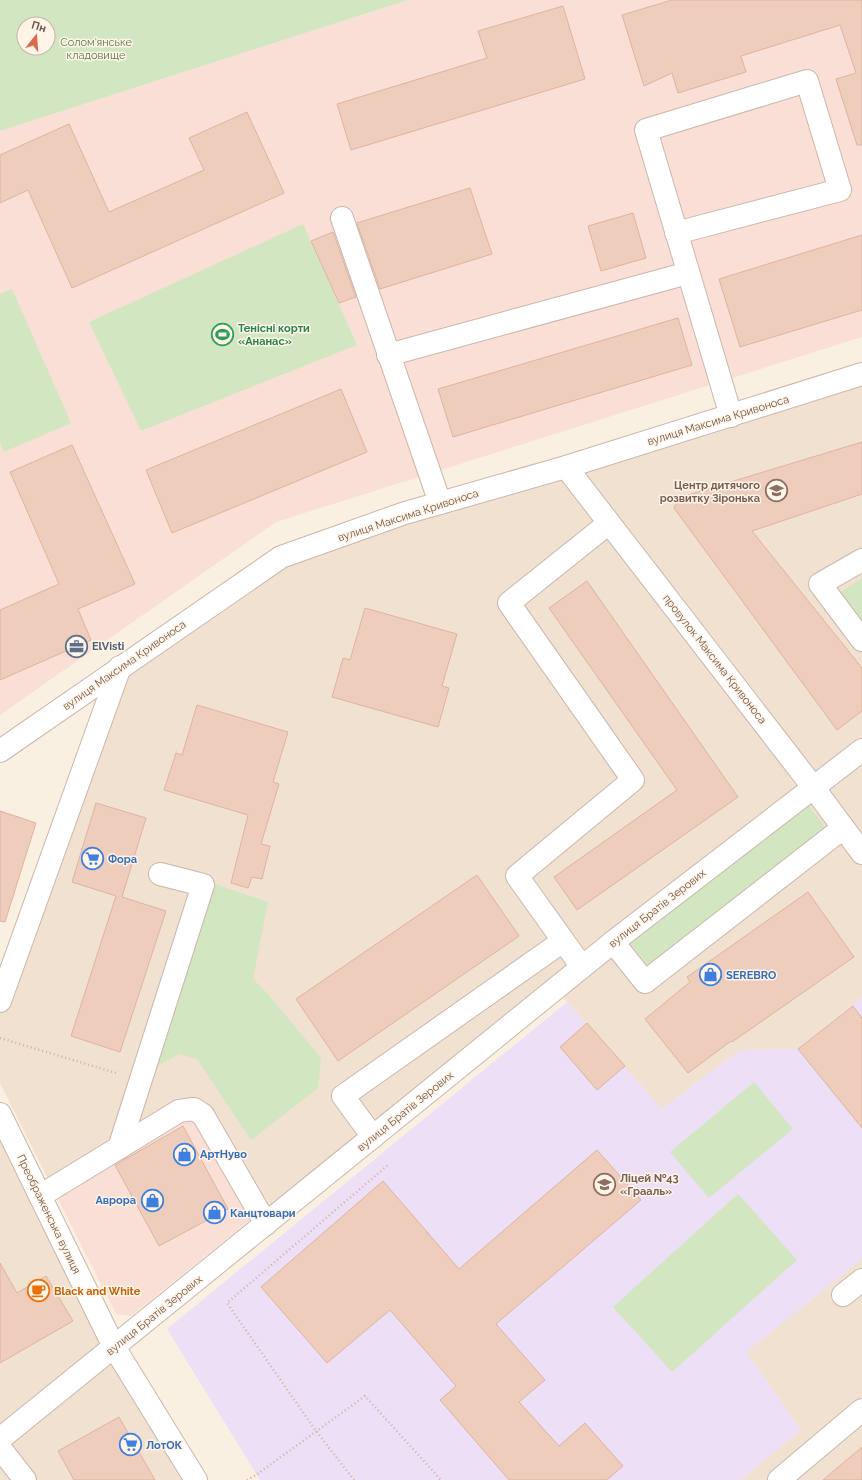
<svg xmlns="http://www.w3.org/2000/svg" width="862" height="1480" font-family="Raleway,sans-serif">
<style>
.residential{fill:#f1e1d1}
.commercial{fill:#fadfd6}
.education{fill:#eddff6}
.green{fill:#d2e6c2;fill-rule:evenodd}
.building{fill:#eecdbc;stroke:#dfb39d}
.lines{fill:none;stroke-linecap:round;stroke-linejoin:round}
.minor-casing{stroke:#cab7aa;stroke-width:24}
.path{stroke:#d2b19f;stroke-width:2.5;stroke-dasharray:1 3;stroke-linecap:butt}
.minor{stroke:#fff;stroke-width:22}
.labels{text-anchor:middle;stroke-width:3;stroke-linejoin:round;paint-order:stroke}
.park-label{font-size:11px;fill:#587a46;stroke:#fef4e8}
.leisure-label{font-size:11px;font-weight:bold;fill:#27864d;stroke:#fef4e8;text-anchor:start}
.street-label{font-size:11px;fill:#70564a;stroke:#fef4e8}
.education-label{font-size:11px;font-weight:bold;fill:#785e54;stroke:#fef4e8;text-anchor:end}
.service-label{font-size:11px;font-weight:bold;fill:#4e5e75;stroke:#fef4e8;text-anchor:start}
.shop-label{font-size:11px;font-weight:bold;fill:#366cbe;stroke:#fef4e8;text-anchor:start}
.food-label{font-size:11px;font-weight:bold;fill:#c56008;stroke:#fef4e8;text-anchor:start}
</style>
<rect width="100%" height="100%" fill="#faf0e2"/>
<g class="residential">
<path d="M 862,380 L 862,998 L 798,1049 L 740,1050 L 662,1109 L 567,1002 L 554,983 L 270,1204 L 210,1107 L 49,1181 L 0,1083 L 0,966 L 101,694 L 285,563 Z"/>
<path d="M 0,1127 L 186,1480 L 0,1480 Z"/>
<path d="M 862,1259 L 862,1480 L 741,1480 L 801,1430 L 746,1352 Z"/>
</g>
<g class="commercial">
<path d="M 408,0 L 862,0 L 862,337 L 276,522 L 0,715 L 0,131 Z"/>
<path d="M 178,1097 L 210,1107 L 270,1204 L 131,1316 L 116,1314 L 49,1181 Z"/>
</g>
<path class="education" d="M 862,998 L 862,1259 L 746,1352 L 801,1430 L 741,1480 L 260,1480 L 167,1329 L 567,1002 L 662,1109 L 740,1050 L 798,1049 Z"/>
<g class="green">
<path d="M 0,0 L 408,0 L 0,131 ZM 24,24 L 48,24 L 48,48 L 24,48 Z"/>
<path d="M 303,224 L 357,345 L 141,431 L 89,322 Z"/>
<path d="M 12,289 L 71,423 L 4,452 L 0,443 L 0,294 Z"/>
<path d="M 862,578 L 862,622 L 839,593 Z"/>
<path d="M 807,804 L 827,829 L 648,965 L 629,942 Z"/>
<path d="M 215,884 L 268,902 L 253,979 L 268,994 L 321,1058 L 318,1088 L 251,1140 L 197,1059 L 179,1054 L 154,1068 Z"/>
<path d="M 754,1082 L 793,1129 L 709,1198 L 670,1152 Z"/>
<path d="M 738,1194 L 797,1260 L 672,1372 L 613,1307 Z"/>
</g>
<g class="building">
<path d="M 672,0 L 862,0 L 862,145 L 857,145 L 836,79 L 856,73 L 840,25 L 741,56 L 746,72 L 678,93 L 672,73 L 644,86 L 622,15 Z"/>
<path d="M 563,6 L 585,79 L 351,150 L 337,104 L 487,58 L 478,31 Z"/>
<path d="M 247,112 L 284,193 L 72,288 L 28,190 L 0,203 L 0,155 L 69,124 L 109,212 L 204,170 L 189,138 Z"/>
<path d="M 470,188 L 492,254 L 380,289 L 357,223 Z"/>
<path d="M 633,213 L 646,258 L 601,271 L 588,226 Z"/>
<path d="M 333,232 L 356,297 L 339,303 L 311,241 Z"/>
<path d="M 862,235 L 862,310 L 740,347 L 719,279 Z"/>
<path d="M 678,318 L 692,365 L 453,437 L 438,389 Z"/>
<path d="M 341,389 L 367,452 L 172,533 L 146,470 Z"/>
<path d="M 862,442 L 862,494 L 752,531 L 862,668 L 862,711 L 837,730 L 674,508 L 678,498 Z"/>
<path d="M 72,445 L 135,584 L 78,609 L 91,640 L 0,680 L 0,610 L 59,584 L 10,472 Z"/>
<path d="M 587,581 L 738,797 L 577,910 L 554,877 L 677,790 L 549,608 Z"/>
<path d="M 365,608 L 457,634 L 442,686 L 449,688 L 438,727 L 332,697 L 343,658 L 350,660 Z"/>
<path d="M 197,705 L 288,732 L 273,782 L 279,784 L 261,844 L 270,846 L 262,879 L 252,877 L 248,888 L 231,883 L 248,815 L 164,790 L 176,753 L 182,755 Z"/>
<path d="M 96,803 L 146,818 L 122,897 L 166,911 L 120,1052 L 71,1036 L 116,896 L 72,882 Z"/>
<path d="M 0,811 L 36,823 L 5,922 L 0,921 Z"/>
<path d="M 477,875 L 519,936 L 338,1061 L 296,999 Z"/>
<path d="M 808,892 L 854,957 L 732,1042 L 731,1041 L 688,1073 L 645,1019 L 690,982 L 687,977 Z"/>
<path d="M 853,1006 L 862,1018 L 862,1128 L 798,1049 Z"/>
<path d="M 587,1023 L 625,1066 L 597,1090 L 560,1047 Z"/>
<path d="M 183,1126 L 228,1209 L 159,1246 L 115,1165 Z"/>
<path d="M 597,1150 L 641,1200 L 496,1324 L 545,1380 L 519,1402 L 559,1446 L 585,1423 L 623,1466 L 607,1480 L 509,1480 L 440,1400 L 456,1386 L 390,1310 L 327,1363 L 261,1287 L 383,1181 L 459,1269 Z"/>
<path d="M 0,1263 L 17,1293 L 46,1276 L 73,1321 L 0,1363 Z"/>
<path d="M 119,1417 L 155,1480 L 74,1480 L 58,1451 Z"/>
<path d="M 862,1447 L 862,1480 L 823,1480 Z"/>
</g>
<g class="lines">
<defs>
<g id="minor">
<path d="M 342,218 L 440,503"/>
<path d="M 676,233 L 840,190 L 807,81 L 646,130 L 731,416"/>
<path d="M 388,355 L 688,273"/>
<path d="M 566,467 L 813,787 L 862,853"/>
<path d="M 862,560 L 820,584 L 862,640"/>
<path d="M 0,751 L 281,557 L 405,513 L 566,467 L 862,374"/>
<path d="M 613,942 L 645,982 L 843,828"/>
<path d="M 582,967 L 517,876 L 633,780 L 509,603 L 609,523"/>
<path d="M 0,1001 L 120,667"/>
<path d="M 0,1114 L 114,1347 L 196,1480"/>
<path d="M 373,1137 L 343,1096 L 563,941"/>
<path d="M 119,1148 L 203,885 L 160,874"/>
<path d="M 40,1196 L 179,1111 L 194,1109 L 203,1115 L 266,1224"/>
<path d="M 843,1295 L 862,1280"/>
<path d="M 0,1439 L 613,942 L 862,750"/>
<path d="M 0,1448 L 25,1480"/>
<path d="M 779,1480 L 862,1410"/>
</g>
</defs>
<use href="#minor" class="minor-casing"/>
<g class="path">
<path d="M 0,1038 L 116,1073"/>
<path d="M 247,1480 L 256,1475 L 365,1396 L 441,1480"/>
<path d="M 354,1480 L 316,1431 L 227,1303 L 388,1165"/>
</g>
<use href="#minor" class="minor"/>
</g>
<defs>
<symbol id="stadium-ring" viewBox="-11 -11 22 22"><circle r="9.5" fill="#fef4e8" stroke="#2e9e5b" stroke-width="1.5"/><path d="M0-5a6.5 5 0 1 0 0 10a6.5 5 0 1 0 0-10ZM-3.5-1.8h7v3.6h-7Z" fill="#2e9e5b"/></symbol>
<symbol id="school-ring" viewBox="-11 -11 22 22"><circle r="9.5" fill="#fef4e8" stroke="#8d6e63" stroke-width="1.5"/><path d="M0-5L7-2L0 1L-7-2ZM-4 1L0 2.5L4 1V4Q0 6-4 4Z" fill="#8d6e63"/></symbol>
<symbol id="office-ring" viewBox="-11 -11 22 22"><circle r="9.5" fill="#fef4e8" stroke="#5c6f8a" stroke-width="1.5"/><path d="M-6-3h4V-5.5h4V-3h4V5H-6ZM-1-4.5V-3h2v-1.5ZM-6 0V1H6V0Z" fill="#5c6f8a"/></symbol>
<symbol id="supermarket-ring" viewBox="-11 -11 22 22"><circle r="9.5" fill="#fef4e8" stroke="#3f7fe0" stroke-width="1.5"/><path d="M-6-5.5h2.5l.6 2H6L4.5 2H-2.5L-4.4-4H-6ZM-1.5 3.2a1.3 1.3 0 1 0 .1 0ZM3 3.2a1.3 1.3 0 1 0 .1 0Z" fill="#3f7fe0"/></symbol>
<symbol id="shop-ring" viewBox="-11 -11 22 22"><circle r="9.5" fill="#fef4e8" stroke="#3f7fe0" stroke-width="1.5"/><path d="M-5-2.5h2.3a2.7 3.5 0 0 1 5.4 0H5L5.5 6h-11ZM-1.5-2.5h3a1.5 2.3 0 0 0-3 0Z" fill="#3f7fe0"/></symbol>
<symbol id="cafe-ring" viewBox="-11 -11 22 22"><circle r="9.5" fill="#fef4e8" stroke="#e8710a" stroke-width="1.5"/><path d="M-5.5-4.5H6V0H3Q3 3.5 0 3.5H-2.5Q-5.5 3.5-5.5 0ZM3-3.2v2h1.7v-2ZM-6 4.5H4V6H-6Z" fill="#e8710a"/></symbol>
</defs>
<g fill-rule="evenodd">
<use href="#stadium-ring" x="210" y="322" width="25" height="25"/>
<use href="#school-ring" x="764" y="478" width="25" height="25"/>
<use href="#office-ring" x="64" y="634" width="25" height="25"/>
<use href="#supermarket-ring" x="80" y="846" width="25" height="25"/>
<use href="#shop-ring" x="698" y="962" width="25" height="25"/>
<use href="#shop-ring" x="172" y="1142" width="25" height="25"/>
<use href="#school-ring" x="592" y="1172" width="25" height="25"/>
<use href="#shop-ring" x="140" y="1188" width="25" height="25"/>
<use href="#shop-ring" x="202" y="1200" width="25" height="25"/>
<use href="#cafe-ring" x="26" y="1278" width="25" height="25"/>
<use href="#supermarket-ring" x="118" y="1432" width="25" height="25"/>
</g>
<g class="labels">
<g class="park-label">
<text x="96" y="46">Солом'янське<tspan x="96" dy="13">кладовище</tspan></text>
</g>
<g class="leisure-label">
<text x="238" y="332">Тенісні корти<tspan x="238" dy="13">«Ананас»</tspan></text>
</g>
<g class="street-label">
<text transform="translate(718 420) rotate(-17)" y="4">вулиця Максима Кривоноса</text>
<text transform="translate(408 515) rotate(-18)" y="4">вулиця Максима Кривоноса</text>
<text transform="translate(715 659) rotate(52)" y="4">провулок Максима Кривоноса</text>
<text transform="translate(124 665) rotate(-35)" y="4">вулиця Максима Кривоноса</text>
<text transform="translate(657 908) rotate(-38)" y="4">вулиця Братів Зерових</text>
<text transform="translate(405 1111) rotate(-39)" y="4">вулиця Братів Зерових</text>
<text transform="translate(49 1214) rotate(64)" y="4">Преображенська вулиця</text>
<text transform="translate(154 1315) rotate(-39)" y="4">вулиця Братів Зерових</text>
</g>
<g class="education-label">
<text x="760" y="489">Центр дитячого<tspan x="760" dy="13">розвитку Зіронька</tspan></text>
<text x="620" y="1182" text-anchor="start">Ліцей №43<tspan x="620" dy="13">«Грааль»</tspan></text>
</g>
<g class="service-label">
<text x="92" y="650">ElVisti</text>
</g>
<g class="shop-label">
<text x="108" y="863">Фора</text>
<text x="726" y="979">SEREBRО</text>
<text x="200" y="1158">АртНуво</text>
<text x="136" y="1204" text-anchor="end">Аврора</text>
<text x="230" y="1217">Канцтовари</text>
<text x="146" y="1449">ЛотОК</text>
</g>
<g class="food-label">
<text x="54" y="1295">Black and White</text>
</g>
</g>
<g transform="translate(36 36) rotate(17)"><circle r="19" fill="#fef4e8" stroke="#c5b5a9"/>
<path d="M0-3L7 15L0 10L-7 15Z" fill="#dd684f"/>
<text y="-6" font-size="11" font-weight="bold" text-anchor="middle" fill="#70564a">Пн</text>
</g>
</svg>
